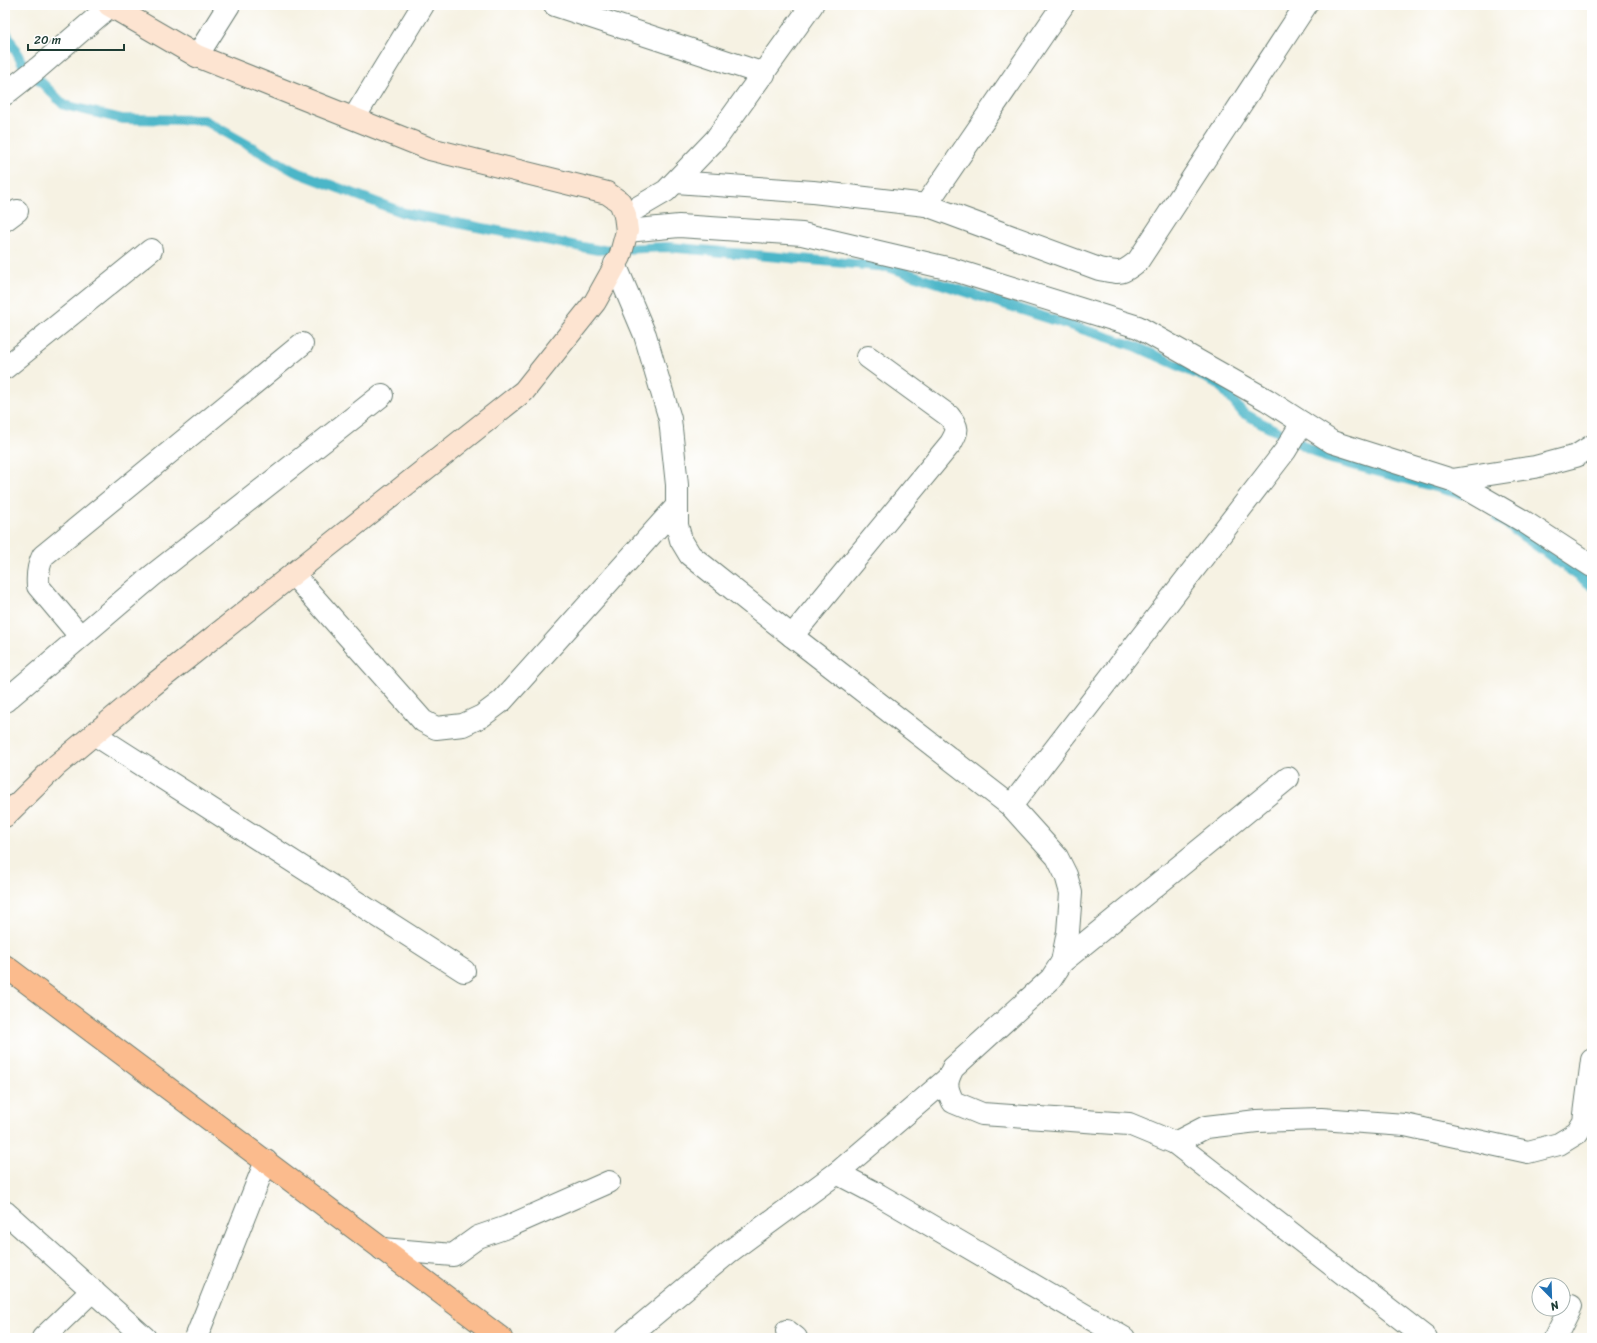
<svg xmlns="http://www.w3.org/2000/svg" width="1597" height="1343" font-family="Sriracha,sans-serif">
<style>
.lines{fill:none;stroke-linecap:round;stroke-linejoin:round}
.stream{stroke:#4bb6c8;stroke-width:10}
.street-casing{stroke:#6a7c71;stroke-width:24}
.secondary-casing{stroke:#6a7c71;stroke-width:24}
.primary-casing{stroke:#6a7c71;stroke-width:24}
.street{stroke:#fff;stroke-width:22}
.secondary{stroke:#fde4d1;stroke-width:22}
.primary{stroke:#fbbb8d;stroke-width:22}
</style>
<rect width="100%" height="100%" fill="#fff"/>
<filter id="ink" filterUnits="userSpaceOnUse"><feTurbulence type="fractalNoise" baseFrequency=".025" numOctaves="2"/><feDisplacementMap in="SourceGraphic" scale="8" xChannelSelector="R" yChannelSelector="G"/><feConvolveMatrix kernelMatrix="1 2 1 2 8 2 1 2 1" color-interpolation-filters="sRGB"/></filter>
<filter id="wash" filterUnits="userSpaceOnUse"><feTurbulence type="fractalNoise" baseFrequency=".012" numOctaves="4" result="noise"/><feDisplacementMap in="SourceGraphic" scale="16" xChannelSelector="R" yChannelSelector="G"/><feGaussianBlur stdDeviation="0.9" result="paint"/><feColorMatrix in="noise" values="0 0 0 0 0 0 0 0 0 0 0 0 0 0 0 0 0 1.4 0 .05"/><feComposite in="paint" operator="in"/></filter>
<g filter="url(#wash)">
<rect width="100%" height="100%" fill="#f6f2e3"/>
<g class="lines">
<g class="stream">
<path d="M 5,30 L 22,63 L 64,105 L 122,119 L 204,120 L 294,171 L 404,213 L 598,250 L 667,247 L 888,267 L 1135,346 L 1219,384 L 1243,413 L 1327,458 L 1461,494"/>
<path d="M 1498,518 L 1592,586"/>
</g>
</g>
</g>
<g filter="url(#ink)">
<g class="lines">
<defs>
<g id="street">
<path d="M 555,5 L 764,74"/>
<path d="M 197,56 L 229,5"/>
<path d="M 5,94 L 38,68 L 110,6"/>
<path d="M 354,118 L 423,5"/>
<path d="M 676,182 L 813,192 L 926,205 L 1099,269 C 1120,273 1121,275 1138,261 L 1306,5"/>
<path d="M 926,205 L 1063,5"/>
<path d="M 625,215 L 666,191 L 716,139 L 812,5"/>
<path d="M 5,220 L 17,211"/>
<path d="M 627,231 L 679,226 L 802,234 L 951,269 L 1138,327 L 1267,400 L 1332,442 L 1452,480 L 1523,521 L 1592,566"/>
<path d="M 615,264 L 645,335 L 670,419 L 677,485 L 677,525 L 681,540 L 690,555 L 792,636 L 1011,806 L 1057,857 L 1066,875 L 1071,893 L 1068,932 L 1062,962 L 1051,979 L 953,1068 C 945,1083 946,1087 953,1102 L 982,1114 L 1129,1124 L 1175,1143 L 1426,1338"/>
<path d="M 5,368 L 151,250"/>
<path d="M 1452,480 L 1535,467 L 1576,456 L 1592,446"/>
<path d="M 293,574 L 423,721 L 436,728 L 463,725 L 482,716 L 502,701 L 676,507"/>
<path d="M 80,636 L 38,586 C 37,574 38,566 43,556 L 302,344"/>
<path d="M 792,636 L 951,443 C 958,430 959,428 949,416 L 868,357"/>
<path d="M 5,701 L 152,576 L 382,395"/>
<path d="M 94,734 L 464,971"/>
<path d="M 1011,806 L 1285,451 L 1302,423"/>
<path d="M 1062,962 L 1288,778"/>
<path d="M 1175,1143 L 1206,1127 L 1257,1121 L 1321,1119 L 1405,1125 L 1528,1152 L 1559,1144 L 1577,1133 L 1584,1122 L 1592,1060"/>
<path d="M 837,1173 L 947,1079"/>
<path d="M 5,1212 L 145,1338"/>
<path d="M 382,1249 L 453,1255 L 478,1237 L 507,1227 L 609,1182"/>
<path d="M 787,1331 L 796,1338"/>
<path d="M 43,1338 L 93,1290"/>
<path d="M 196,1338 L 266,1161"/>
<path d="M 626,1338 L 729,1252 L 837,1173 L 879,1195 L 1124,1338"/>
<path d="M 1555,1338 L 1571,1306"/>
</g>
<path id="secondary" d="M 5,816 L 57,765 L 148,689 L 524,391 L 595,302 L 620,257 L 627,231 L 625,215 L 620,202 L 607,193 L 430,149 L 197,56 L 109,5"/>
<path id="primary" d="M 5,966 L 501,1338"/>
</defs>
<use href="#street" class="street-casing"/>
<use href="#secondary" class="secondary-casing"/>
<use href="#primary" class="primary-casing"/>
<use href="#street" class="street"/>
<use href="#secondary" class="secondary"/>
<use href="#primary" class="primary"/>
</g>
</g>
<rect width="1597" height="1343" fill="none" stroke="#fff" stroke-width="20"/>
<g transform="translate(1551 1297) rotate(157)"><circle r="19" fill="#ffffff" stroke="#a5b1ae"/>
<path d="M0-3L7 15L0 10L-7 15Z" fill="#1f6fb2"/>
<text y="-6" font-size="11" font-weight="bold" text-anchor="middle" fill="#1f3d34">N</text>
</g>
<path d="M28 44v6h96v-6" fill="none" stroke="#1f3d34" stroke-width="2"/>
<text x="34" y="44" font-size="12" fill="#1f3d34" stroke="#ffffff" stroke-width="3" paint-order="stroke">20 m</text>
</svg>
